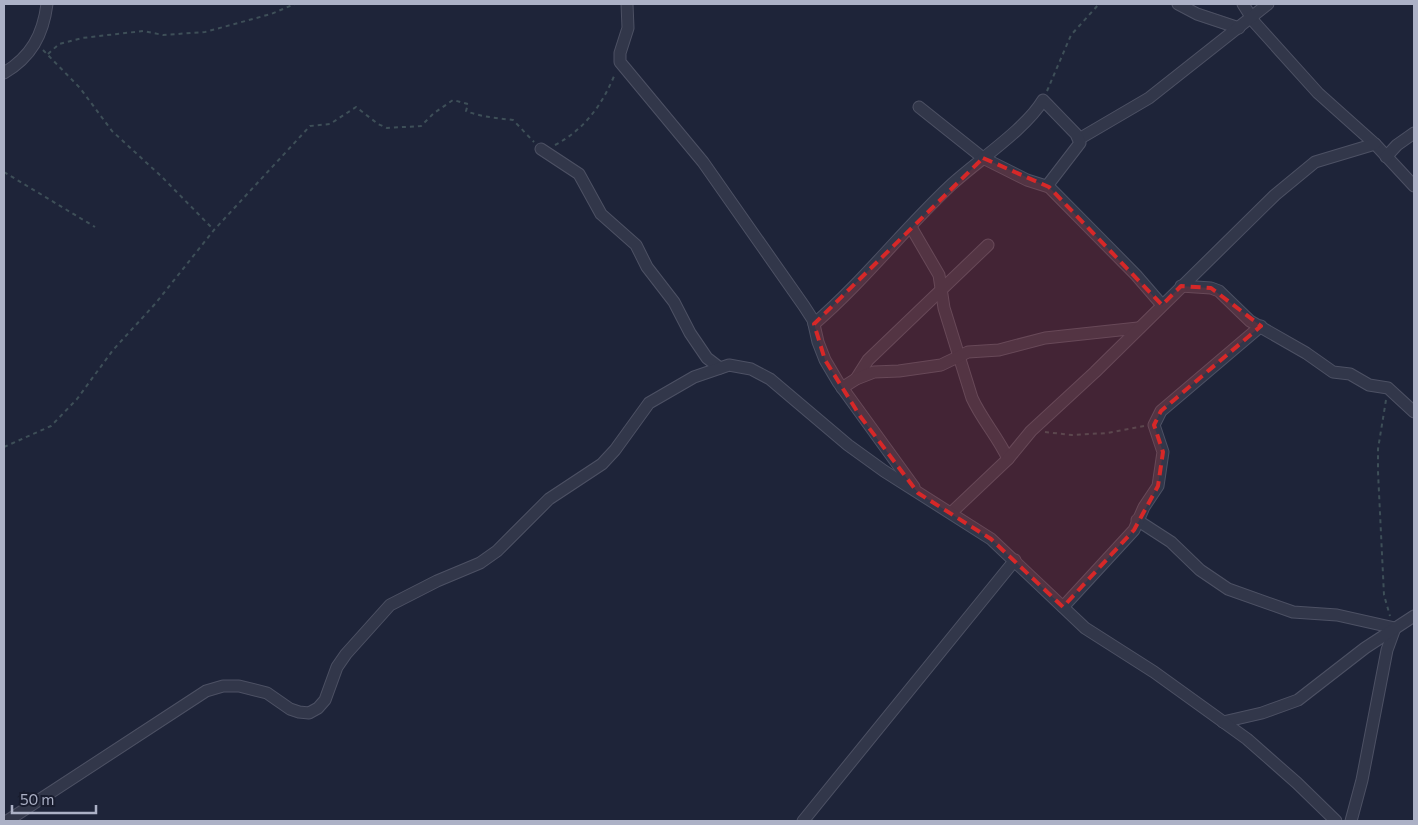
<svg xmlns="http://www.w3.org/2000/svg" width="1418" height="825" font-family="Commissioner,sans-serif">
<style>
.lines{fill:none;stroke-linecap:round;stroke-linejoin:round}
.minor-casing{stroke:#4d5164;stroke-width:13}
.path{stroke:#3e4f58;stroke-width:2;stroke-dasharray:4 4;stroke-linecap:butt}
.minor{stroke:#32374a;stroke-width:11}
.marked{fill:#d62828;fill-opacity:0.2;stroke:#d62828;stroke-width:4;stroke-dasharray:10 6;stroke-linejoin:round}
</style>
<rect width="100%" height="100%" fill="#1e2439"/>
<g class="lines">
<defs>
<g id="minor">
<path d="M 627,4 L 628,28 L 620,53 L 620,62 L 703,162 L 804,306 L 813,320 L 818,342 L 825,360 L 838,382 L 914,487"/>
<path d="M 1178,4 L 1197,14 L 1239,28"/>
<path d="M 1243,4 L 1255,23 L 1318,93 L 1375,144 L 1414,186"/>
<path d="M 4,73 C 31,57 43,35 47,4"/>
<path d="M 919,107 L 983,158 L 1027,180 L 1049,187 L 1136,275 L 1162,305"/>
<path d="M 1079,139 L 1149,98 L 1268,4"/>
<path d="M 541,149 L 579,174 L 601,214 L 636,245 L 647,267 L 674,302 L 690,333 L 707,358 L 720,368"/>
<path d="M 1386,157 L 1397,145 L 1414,133"/>
<path d="M 911,227 L 939,275 L 944,308 L 972,398 C 982,420 998,437 1008,459"/>
<path d="M 1181,286 L 1211,288 L 1219,291 L 1250,321 L 1306,353 L 1333,372 L 1350,374 L 1369,385 L 1388,388 L 1414,412"/>
<path d="M 814,324 C 863,282 903,230 951,185 C 977,161 1026,129 1043,100 L 1076,134 L 1080,143 L 1047,186"/>
<path d="M 856,379 L 868,360 L 988,245"/>
<path d="M 842,388 L 856,379 L 874,372 L 899,371 L 941,365 L 968,352 L 999,350 L 1045,338 L 1138,328"/>
<path d="M 951,513 L 1008,459 L 1031,431 L 1095,372 L 1275,195 L 1315,162 L 1375,144"/>
<path d="M 1137,520 L 1171,542 L 1200,570 L 1228,589 L 1293,612 L 1337,615 L 1395,628 L 1387,650 L 1362,780 L 1351,821"/>
<path d="M 1063,607 L 1134,530 L 1144,507 L 1158,486 L 1163,452 L 1154,425 L 1161,411 L 1261,326"/>
<path d="M 1223,722 L 1262,713 L 1298,700 L 1365,648 L 1414,616"/>
<path d="M 7,821 L 206,691 L 223,686 L 239,686 L 267,693 L 290,709 L 299,712 L 309,713 L 318,708 L 325,700 L 337,667 L 346,654 L 390,605 L 437,581 L 480,563 L 497,551 L 549,499 L 602,464 L 615,450 L 649,403 L 694,377 L 729,365 L 751,369 L 770,379 L 848,445 L 884,471 L 991,539 L 1085,628 L 1154,672 L 1247,739 L 1297,783 L 1336,821"/>
<path d="M 803,821 L 1015,560"/>
</g>
</defs>
<use href="#minor" class="minor-casing"/>
<g class="path">
<path d="M 43,50 L 80,88 L 112,131 L 162,177 L 214,230"/>
<path d="M 48,54 L 59,44 L 82,38 L 143,31 L 163,35 L 205,32 L 271,14 L 295,4"/>
<path d="M 1047,91 L 1071,35 L 1099,4"/>
<path d="M 555,145 C 585,129 602,105 615,74"/>
<path d="M 4,172 L 95,227"/>
<path d="M 1386,400 L 1378,449 L 1378,472 L 1384,595 L 1390,616"/>
<path d="M 1045,432 L 1072,435 L 1108,433 L 1144,426"/>
<path d="M 4,447 L 51,426 L 77,399 L 113,350 L 155,304 L 214,230 L 310,126 L 330,124 L 356,107 L 378,124 L 387,128 L 421,126 L 434,113 L 453,100 L 468,104 L 466,111 C 481,117 497,118 513,120 L 534,142"/>
</g>
<use href="#minor" class="minor"/>
</g>
<path class="marked" d="M 983,158 L 1049,187 L 1162,305 L 1181,286 L 1211,288 L 1261,326 L 1161,411 L 1154,425 L 1163,452 L 1158,486 L 1134,530 L 1063,607 L 991,539 L 918,493 L 860,416 L 825,360 L 814,324 Z"/>
<rect width="1418" height="825" fill="none" stroke="#acb1c6" stroke-width="10"/>
<path d="M12 805v8h84v-8" fill="none" stroke="#acb1c6" stroke-width="2.5"/>
<text x="20" y="805" font-size="15" fill="#acb1c6" stroke="#181c2e" stroke-width="4" paint-order="stroke">50 m</text>
</svg>
